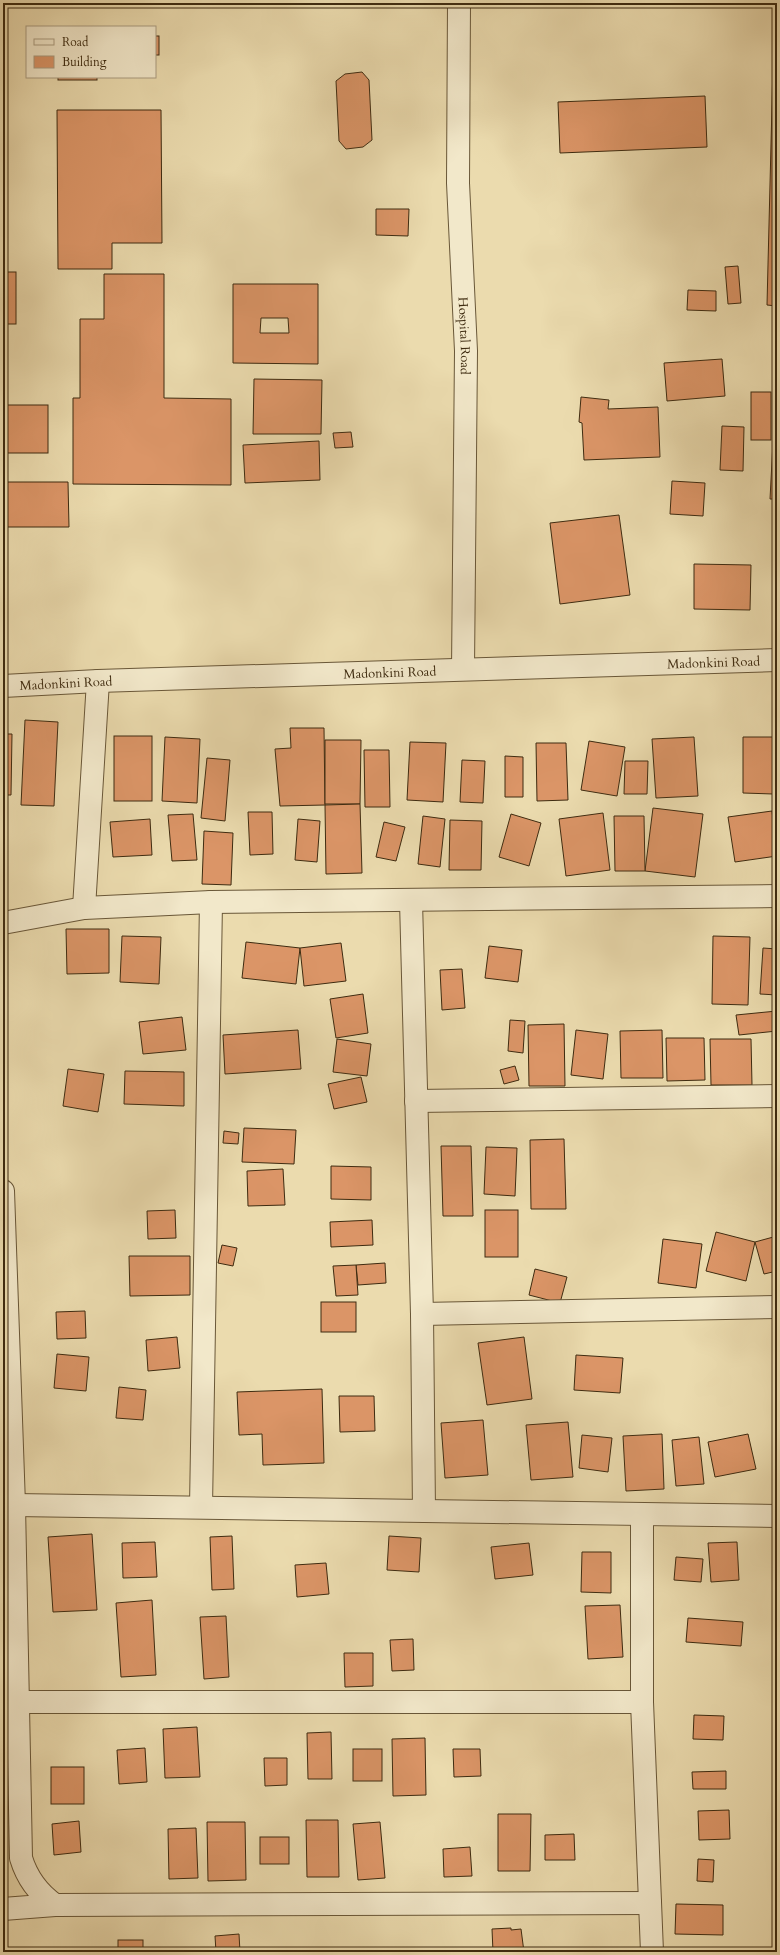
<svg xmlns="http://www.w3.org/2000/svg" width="780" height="1955" font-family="Cardo,serif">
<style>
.building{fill:#db9567;stroke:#3e2b10;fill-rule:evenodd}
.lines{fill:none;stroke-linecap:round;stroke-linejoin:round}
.street-casing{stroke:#695738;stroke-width:24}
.street{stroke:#f2e8ca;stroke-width:22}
.labels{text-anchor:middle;stroke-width:3;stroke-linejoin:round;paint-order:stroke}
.street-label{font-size:13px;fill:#3e2b10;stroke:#f2e8ca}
</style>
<rect width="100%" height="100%" fill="#ebdbae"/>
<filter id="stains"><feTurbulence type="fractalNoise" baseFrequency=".005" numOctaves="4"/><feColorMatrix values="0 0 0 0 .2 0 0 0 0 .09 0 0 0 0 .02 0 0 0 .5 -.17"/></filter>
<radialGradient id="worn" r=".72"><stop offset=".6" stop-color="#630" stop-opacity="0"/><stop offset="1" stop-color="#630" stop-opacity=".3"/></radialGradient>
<g class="building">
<path d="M 774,24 L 777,24 L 777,306 L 767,305 Z"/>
<rect x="155" y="36" width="4" height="19"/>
<path d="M 362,72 L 369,80 L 372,140 L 363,147 L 346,149 L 339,141 L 336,81 L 345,74 Z"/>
<rect x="58" y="77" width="39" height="3"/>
<path d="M 705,96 L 707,147 L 560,153 L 558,102 Z"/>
<path d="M 57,110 L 161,110 L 162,243 L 112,243 L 112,269 L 58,269 Z"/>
<path d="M 376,209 L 409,209 L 408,236 L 376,235 Z"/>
<path d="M 738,266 L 741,303 L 728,304 L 725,267 Z"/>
<rect x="3" y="272" width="13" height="52"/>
<path d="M 104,274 L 164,274 L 164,398 L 231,399 L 231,485 L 73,484 L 73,398 L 80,398 L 80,319 L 104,319 Z"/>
<path d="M 233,284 L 318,284 L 318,364 L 233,363 ZM 261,318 L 288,318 L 289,333 L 260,333 Z"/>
<path d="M 688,290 L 716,291 L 716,311 L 687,310 Z"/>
<path d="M 722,359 L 725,396 L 667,401 L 664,363 Z"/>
<path d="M 777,366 L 777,499 L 770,499 Z"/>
<path d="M 254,379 L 322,380 L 321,434 L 253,434 Z"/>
<rect x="751" y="392" width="20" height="48"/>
<path d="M 581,397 L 609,400 L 608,409 L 658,407 L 660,457 L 584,460 L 582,423 L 579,422 Z"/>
<rect x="3" y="405" width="45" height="48"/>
<path d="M 722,426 L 744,427 L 743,471 L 720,470 Z"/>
<path d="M 351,432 L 353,447 L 335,448 L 333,433 Z"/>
<path d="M 319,441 L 320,480 L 245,483 L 243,445 Z"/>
<path d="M 672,481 L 705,483 L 703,516 L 670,514 Z"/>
<path d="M 3,482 L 68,482 L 69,527 L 3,527 Z"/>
<path d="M 619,515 L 630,595 L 560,604 L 550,523 Z"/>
<path d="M 694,564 L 751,565 L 750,610 L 694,609 Z"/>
<path d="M 25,720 L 58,722 L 54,806 L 21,805 Z"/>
<path d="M 290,728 L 324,728 L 325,805 L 280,806 L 275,749 L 291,748 Z"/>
<path d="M 3,734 L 12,734 L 11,795 L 3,795 Z"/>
<rect x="114" y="736" width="38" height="65"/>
<path d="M 165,737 L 200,739 L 197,803 L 162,801 Z"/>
<path d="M 694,737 L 698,796 L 656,798 L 652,739 Z"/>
<path d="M 743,737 L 774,737 L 773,794 L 743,793 Z"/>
<path d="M 325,740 L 361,740 L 360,804 L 325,804 Z"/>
<path d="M 589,741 L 625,747 L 617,796 L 581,790 Z"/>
<path d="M 410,742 L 446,743 L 443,802 L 407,800 Z"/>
<path d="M 536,743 L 566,743 L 568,800 L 537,801 Z"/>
<path d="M 364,750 L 389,750 L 390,807 L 365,807 Z"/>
<path d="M 505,756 L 523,757 L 523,797 L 505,797 Z"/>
<path d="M 207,758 L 230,760 L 225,821 L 201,818 Z"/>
<path d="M 462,760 L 485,761 L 483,803 L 460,802 Z"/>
<path d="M 625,761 L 648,761 L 647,794 L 624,794 Z"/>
<path d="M 360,804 L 362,873 L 326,874 L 325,805 Z"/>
<path d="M 653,808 L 703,814 L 695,877 L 645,871 Z"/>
<path d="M 772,811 L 777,856 L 735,862 L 728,817 Z"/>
<path d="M 248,812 L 272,812 L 273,854 L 250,855 Z"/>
<path d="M 603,813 L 610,870 L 566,876 L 559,819 Z"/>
<path d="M 193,814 L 197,860 L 172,861 L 168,815 Z"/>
<path d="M 511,814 L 541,823 L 529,866 L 499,857 Z"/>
<path d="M 423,816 L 445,819 L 440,867 L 418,864 Z"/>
<path d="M 614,816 L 644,816 L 645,871 L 615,871 Z"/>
<path d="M 150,819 L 152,855 L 113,857 L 110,822 Z"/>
<path d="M 298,819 L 320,821 L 317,862 L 295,860 Z"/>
<path d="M 450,820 L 482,821 L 481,870 L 449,870 Z"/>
<path d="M 384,822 L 405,827 L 396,861 L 376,857 Z"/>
<path d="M 204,831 L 233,833 L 231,885 L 202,884 Z"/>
<path d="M 66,929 L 109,929 L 109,973 L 67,974 Z"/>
<path d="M 122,936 L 161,937 L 159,984 L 120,982 Z"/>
<path d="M 713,936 L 750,937 L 748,1005 L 712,1004 Z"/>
<path d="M 246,942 L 300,948 L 296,984 L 242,978 Z"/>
<path d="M 341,943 L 346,981 L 304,986 L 300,948 Z"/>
<path d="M 489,946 L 522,950 L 518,982 L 485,978 Z"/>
<path d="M 763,948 L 777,949 L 777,995 L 760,994 Z"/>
<path d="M 462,969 L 465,1008 L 442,1010 L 440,970 Z"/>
<path d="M 363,994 L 368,1033 L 336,1038 L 330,999 Z"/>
<path d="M 777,1011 L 777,1031 L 739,1035 L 736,1015 Z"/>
<path d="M 182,1017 L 186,1050 L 143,1054 L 139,1022 Z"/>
<path d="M 510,1020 L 525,1021 L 523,1053 L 508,1051 Z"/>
<path d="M 564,1024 L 565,1086 L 529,1086 L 528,1025 Z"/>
<path d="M 298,1030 L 301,1069 L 225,1074 L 223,1035 Z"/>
<path d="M 576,1030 L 608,1034 L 603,1079 L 571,1075 Z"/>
<path d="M 662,1030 L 663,1078 L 621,1078 L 620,1031 Z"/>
<path d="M 666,1038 L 704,1038 L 705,1080 L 667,1081 Z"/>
<path d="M 337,1039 L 371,1044 L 367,1076 L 333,1072 Z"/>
<path d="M 710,1039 L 751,1039 L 752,1085 L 711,1085 Z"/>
<path d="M 515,1066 L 519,1080 L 504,1084 L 500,1070 Z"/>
<path d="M 68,1069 L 104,1074 L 98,1112 L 63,1106 Z"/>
<path d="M 125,1071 L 184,1072 L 184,1106 L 124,1104 Z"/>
<path d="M 361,1077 L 367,1102 L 334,1109 L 328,1084 Z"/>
<path d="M 244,1128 L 296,1130 L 294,1164 L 242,1162 Z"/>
<path d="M 224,1131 L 239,1133 L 238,1144 L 223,1143 Z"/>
<path d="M 564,1139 L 566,1209 L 531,1209 L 530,1140 Z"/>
<path d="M 441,1146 L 471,1146 L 473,1216 L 443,1216 Z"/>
<path d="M 486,1147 L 517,1148 L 515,1196 L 484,1194 Z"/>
<path d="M 331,1166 L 371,1167 L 371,1200 L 331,1199 Z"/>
<path d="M 283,1169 L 285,1205 L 248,1206 L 247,1171 Z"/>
<path d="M 175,1210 L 176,1238 L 148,1239 L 147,1211 Z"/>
<rect x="485" y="1210" width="33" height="47"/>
<path d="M 372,1220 L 373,1245 L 331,1247 L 330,1222 Z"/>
<path d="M 716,1232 L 755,1242 L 746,1281 L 706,1271 Z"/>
<path d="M 777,1236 L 777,1271 L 764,1274 L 755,1242 Z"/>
<path d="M 663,1239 L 702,1244 L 696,1288 L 658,1283 Z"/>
<path d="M 222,1245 L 237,1248 L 233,1266 L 218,1263 Z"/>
<path d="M 129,1256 L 190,1256 L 190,1295 L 130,1296 Z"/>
<path d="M 385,1263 L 386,1283 L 358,1285 L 356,1265 Z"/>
<path d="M 356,1265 L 358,1295 L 336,1296 L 333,1266 Z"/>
<path d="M 535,1269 L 567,1277 L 560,1303 L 529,1295 Z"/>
<rect x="321" y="1302" width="35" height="30"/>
<path d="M 85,1311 L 86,1338 L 57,1339 L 56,1312 Z"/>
<path d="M 177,1337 L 180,1368 L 148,1371 L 146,1340 Z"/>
<path d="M 524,1337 L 532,1399 L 487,1405 L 478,1343 Z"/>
<path d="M 57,1354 L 89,1357 L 86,1391 L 54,1388 Z"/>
<path d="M 576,1355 L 623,1358 L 620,1393 L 574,1390 Z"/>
<path d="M 119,1387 L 146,1390 L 143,1420 L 116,1418 Z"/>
<path d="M 322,1389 L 324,1463 L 263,1465 L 262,1434 L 239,1435 L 237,1392 Z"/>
<path d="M 339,1396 L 374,1396 L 375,1431 L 340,1432 Z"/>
<path d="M 483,1420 L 488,1475 L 445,1478 L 441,1423 Z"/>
<path d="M 568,1422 L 573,1477 L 531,1480 L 526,1425 Z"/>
<path d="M 662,1434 L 664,1489 L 626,1491 L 623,1436 Z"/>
<path d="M 748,1434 L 756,1469 L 715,1477 L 708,1442 Z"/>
<path d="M 582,1435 L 612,1438 L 608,1472 L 579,1468 Z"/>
<path d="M 699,1437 L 704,1484 L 676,1486 L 672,1440 Z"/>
<path d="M 92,1534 L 97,1610 L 53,1612 L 48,1537 Z"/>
<path d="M 232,1536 L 234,1589 L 212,1590 L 210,1537 Z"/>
<path d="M 389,1536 L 421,1538 L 419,1572 L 387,1570 Z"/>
<path d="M 155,1542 L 157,1577 L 123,1578 L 122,1543 Z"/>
<path d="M 737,1542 L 739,1580 L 711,1582 L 708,1543 Z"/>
<path d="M 529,1543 L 533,1575 L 495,1579 L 491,1547 Z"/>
<path d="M 582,1552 L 611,1552 L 611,1593 L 581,1592 Z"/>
<path d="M 676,1557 L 703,1559 L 701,1582 L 674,1580 Z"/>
<path d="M 326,1563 L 329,1594 L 297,1597 L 295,1565 Z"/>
<path d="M 152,1600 L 156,1675 L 121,1677 L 116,1603 Z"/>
<path d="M 620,1605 L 623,1657 L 588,1659 L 585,1606 Z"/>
<path d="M 226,1616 L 229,1677 L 204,1679 L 200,1617 Z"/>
<path d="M 688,1618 L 743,1622 L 741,1646 L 686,1642 Z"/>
<path d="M 413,1639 L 414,1670 L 392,1671 L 390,1640 Z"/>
<path d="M 344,1653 L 373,1653 L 373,1686 L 345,1687 Z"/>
<path d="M 694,1715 L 724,1716 L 723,1740 L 693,1739 Z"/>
<path d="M 197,1727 L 200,1777 L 165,1778 L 163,1729 Z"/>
<path d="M 331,1732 L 332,1779 L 308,1779 L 307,1733 Z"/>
<path d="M 425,1738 L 426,1795 L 393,1796 L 392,1739 Z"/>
<path d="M 145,1748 L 147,1782 L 119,1784 L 117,1750 Z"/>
<rect x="353" y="1749" width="29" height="32"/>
<path d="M 453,1749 L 480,1749 L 481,1776 L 454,1777 Z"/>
<path d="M 264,1758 L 287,1758 L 287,1785 L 265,1786 Z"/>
<rect x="51" y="1767" width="33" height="37"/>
<path d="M 726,1771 L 726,1789 L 693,1789 L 692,1772 Z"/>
<path d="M 729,1810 L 730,1839 L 699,1840 L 698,1811 Z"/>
<path d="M 498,1814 L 531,1814 L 530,1871 L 498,1871 Z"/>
<path d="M 306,1820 L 338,1820 L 339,1877 L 307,1877 Z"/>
<path d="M 79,1821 L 81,1852 L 54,1855 L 52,1824 Z"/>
<path d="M 207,1822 L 245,1822 L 246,1880 L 208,1881 Z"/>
<path d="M 380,1822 L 385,1878 L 358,1880 L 353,1824 Z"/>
<path d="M 196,1828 L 198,1878 L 169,1879 L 168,1829 Z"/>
<path d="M 574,1834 L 575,1860 L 545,1860 L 545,1835 Z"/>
<rect x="260" y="1837" width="29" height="27"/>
<path d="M 470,1847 L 472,1876 L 444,1877 L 443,1849 Z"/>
<path d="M 698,1859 L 714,1860 L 713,1882 L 697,1881 Z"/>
<path d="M 676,1904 L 723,1905 L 723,1935 L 675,1934 Z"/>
<path d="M 511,1928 L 511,1930 L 521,1929 L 524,1952 L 493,1952 L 492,1929 Z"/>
<path d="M 239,1934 L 240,1952 L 216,1952 L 215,1936 Z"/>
<rect x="118" y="1940" width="25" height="12"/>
<path d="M 286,1949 L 286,1952 L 265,1952 Z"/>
</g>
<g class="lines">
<defs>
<g id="street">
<path id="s1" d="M 459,3 L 458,183 L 466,351 L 463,669"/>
<path id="s2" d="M 3,686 L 98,681 L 777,660"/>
<path d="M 411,901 L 422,1314 L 424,1511"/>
<path d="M 84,908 L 98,681"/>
<path d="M 3,923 L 84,908 L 211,902 L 777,896"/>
<path d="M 416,1101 L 777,1096"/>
<path d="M 3,1191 L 14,1505 L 21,1858 C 27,1878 38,1893 55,1905 L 3,1909"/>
<path d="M 422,1314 L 777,1307"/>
<path d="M 14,1505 L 777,1516"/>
<path d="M 201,1507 L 211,902"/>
<path d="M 642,1514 L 642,1702 L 652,1952"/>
<path d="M 19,1702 L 642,1702"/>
<path d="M 55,1905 L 650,1903"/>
</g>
</defs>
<use href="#street" class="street-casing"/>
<use href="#street" class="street"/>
</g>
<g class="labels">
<g class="street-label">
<text dy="5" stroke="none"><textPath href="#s1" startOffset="333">Hospital Road</textPath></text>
<text dy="5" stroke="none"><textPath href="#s2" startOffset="711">Madonkini Road</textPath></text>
<text dy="5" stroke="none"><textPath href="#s2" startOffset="387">Madonkini Road</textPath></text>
<text dy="5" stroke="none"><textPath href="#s2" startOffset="63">Madonkini Road</textPath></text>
</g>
</g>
<rect width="780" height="1955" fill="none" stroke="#ebdbae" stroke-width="16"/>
<rect x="4" y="4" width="772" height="1947" fill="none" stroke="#3e2b10" stroke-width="2"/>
<rect x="8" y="8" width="764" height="1939" fill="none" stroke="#3e2b10"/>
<rect x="26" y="26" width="130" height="52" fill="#f2e8ca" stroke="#aa9c80"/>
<rect x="34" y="39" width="20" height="6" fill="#f2e8ca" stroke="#aa9c80"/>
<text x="62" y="46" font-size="12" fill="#3e2b10">Road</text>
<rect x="34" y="56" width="20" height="12" fill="#db9567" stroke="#aa9c80"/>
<text x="62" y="66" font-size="12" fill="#3e2b10">Building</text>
<rect width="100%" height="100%" filter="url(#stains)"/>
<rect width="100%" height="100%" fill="url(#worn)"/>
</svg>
